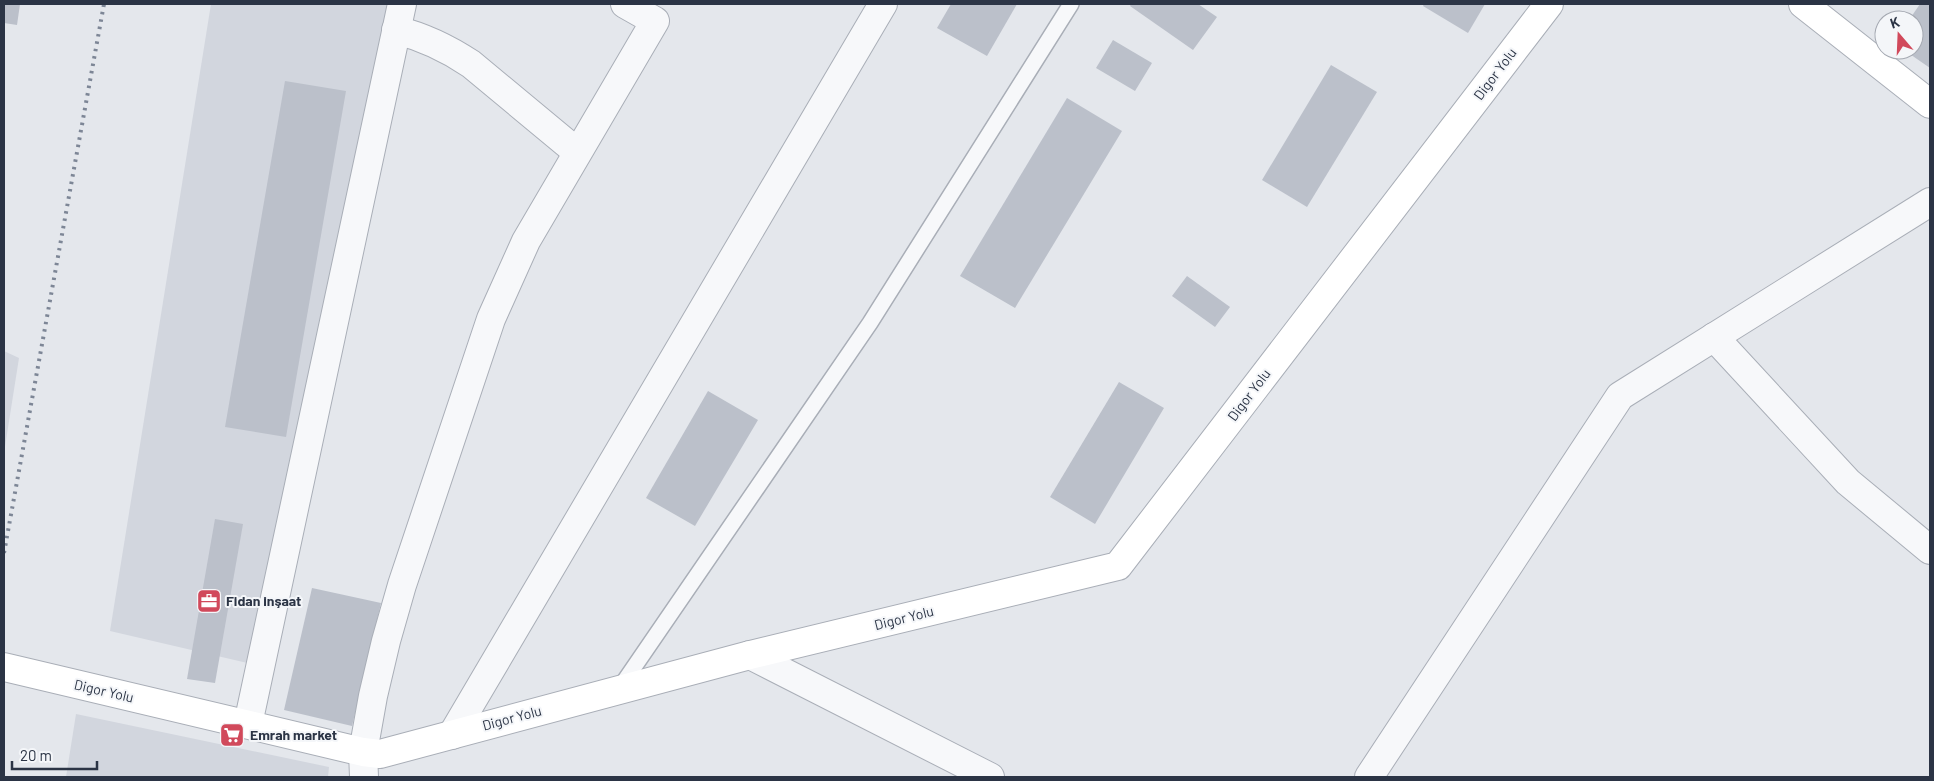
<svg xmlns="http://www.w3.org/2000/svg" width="1934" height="781" font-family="Barlow,sans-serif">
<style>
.built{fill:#d2d6de}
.building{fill:#bbc0ca}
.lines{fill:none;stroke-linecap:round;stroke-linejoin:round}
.lane-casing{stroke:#a9aeb7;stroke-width:18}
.street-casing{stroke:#a9aeb7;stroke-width:30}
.secondary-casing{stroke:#a9aeb7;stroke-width:30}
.lane{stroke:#f7f8fa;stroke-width:15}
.street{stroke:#f7f8fa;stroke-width:28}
.secondary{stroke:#fff;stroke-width:28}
.rail{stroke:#7d8696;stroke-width:4;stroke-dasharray:2.5 5;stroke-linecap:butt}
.labels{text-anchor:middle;stroke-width:4;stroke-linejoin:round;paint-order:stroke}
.street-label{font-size:14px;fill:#2b3445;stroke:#f4f6f9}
.poi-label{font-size:14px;font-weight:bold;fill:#2b3445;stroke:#f4f6f9;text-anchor:start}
</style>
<rect width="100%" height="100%" fill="#e4e7ec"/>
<g class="built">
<path d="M 211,4 L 399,4 L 260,666 L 110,631 Z"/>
<path d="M 4,351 L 19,358 L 4,453 Z"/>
<path d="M 76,714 L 329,767 L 328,777 L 66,777 Z"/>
</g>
<g class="building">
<path d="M 4,4 L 20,4 L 17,25 L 4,23 Z"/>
<path d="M 951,4 L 1017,4 L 987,56 L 937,28 Z"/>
<path d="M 1131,4 L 1198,4 L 1217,17 L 1193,50 L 1130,6 Z"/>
<path d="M 1424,4 L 1485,4 L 1468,33 L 1423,6 Z"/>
<path d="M 1920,4 L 1930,4 L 1930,68 L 1904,50 L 1914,50 L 1914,20 L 1909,20 Z"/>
<path d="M 1113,40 L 1152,63 L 1135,91 L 1096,68 Z"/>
<path d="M 1331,65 L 1377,92 L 1307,207 L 1262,180 Z"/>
<path d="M 285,81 L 346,91 L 286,437 L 225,427 Z"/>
<path d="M 1067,98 L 1122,131 L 1015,308 L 960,276 Z"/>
<path d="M 1187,276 L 1230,307 L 1215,327 L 1172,296 Z"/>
<path d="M 1119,382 L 1164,408 L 1095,524 L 1050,497 Z"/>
<path d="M 708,391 L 758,420 L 695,526 L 646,498 Z"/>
<path d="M 215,519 L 243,524 L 215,683 L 187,679 Z"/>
<path d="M 312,588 L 381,603 L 352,726 L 284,710 Z"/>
</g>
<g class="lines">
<defs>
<path id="lane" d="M 619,689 L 870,323 L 1071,4"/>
<g id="street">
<path d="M 396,30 C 424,37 447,48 471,64 L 577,152"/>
<path d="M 1714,337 L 1848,482 L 1930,550"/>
<path d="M 750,655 L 990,777"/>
<path d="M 248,724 L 402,4"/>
<path d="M 452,735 L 883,4"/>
<path d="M 364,777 L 363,752 L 373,696 L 386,641 L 402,585 L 491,319 L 526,241 L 655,21 L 625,4"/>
<path d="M 1369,777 L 1620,396 L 1930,202"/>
</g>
<g id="secondary">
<path d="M 1803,4 L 1930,104"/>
<path d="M 4,667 L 363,752 L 380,754 L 750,655 L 1118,566 L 1549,4"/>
</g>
</defs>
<use href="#lane" class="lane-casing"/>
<use href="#street" class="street-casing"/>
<use href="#secondary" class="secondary-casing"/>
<use href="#lane" class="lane"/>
<use href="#street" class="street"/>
<use href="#secondary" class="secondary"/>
<path class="rail" d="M 4,553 L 104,4"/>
</g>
<defs>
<symbol id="office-square" viewBox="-11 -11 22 22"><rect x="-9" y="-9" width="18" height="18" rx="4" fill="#d1495b" stroke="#f4f6f9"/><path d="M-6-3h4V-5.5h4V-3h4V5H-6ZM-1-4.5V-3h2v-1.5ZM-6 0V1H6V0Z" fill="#fff"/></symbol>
<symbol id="supermarket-square" viewBox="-11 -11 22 22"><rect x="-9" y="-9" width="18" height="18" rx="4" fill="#d1495b" stroke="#f4f6f9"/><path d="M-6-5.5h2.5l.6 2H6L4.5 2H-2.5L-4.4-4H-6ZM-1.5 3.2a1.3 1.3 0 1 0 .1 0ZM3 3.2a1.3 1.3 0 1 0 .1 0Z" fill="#fff"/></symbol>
</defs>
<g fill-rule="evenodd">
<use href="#office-square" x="195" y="587" width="28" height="28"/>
<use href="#supermarket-square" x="218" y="721" width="28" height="28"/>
</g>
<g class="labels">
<g class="street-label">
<text transform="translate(1495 74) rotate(-53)" y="5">Digor Yolu</text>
<text transform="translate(1249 395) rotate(-53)" y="5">Digor Yolu</text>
<text transform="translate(904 618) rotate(-14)" y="5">Digor Yolu</text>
<text transform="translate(104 691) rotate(13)" y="5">Digor Yolu</text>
<text transform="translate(512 718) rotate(-15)" y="5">Digor Yolu</text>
</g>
<g class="poi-label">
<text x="226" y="606">Fidan inşaat</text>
<text x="250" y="740">Emrah market</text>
</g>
</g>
<rect width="1934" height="781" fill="none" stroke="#2b3445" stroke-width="10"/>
<g transform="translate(1899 35) rotate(341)"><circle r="24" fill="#f4f6f9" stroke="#a4a8b1"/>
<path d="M0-4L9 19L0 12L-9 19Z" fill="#d1495b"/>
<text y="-8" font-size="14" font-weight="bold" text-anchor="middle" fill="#2b3445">K</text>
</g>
<path d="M12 761v8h85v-8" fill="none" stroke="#2b3445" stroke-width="2.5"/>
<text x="20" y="761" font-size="15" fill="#2b3445" stroke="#f4f6f9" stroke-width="4" paint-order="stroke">20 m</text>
</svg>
